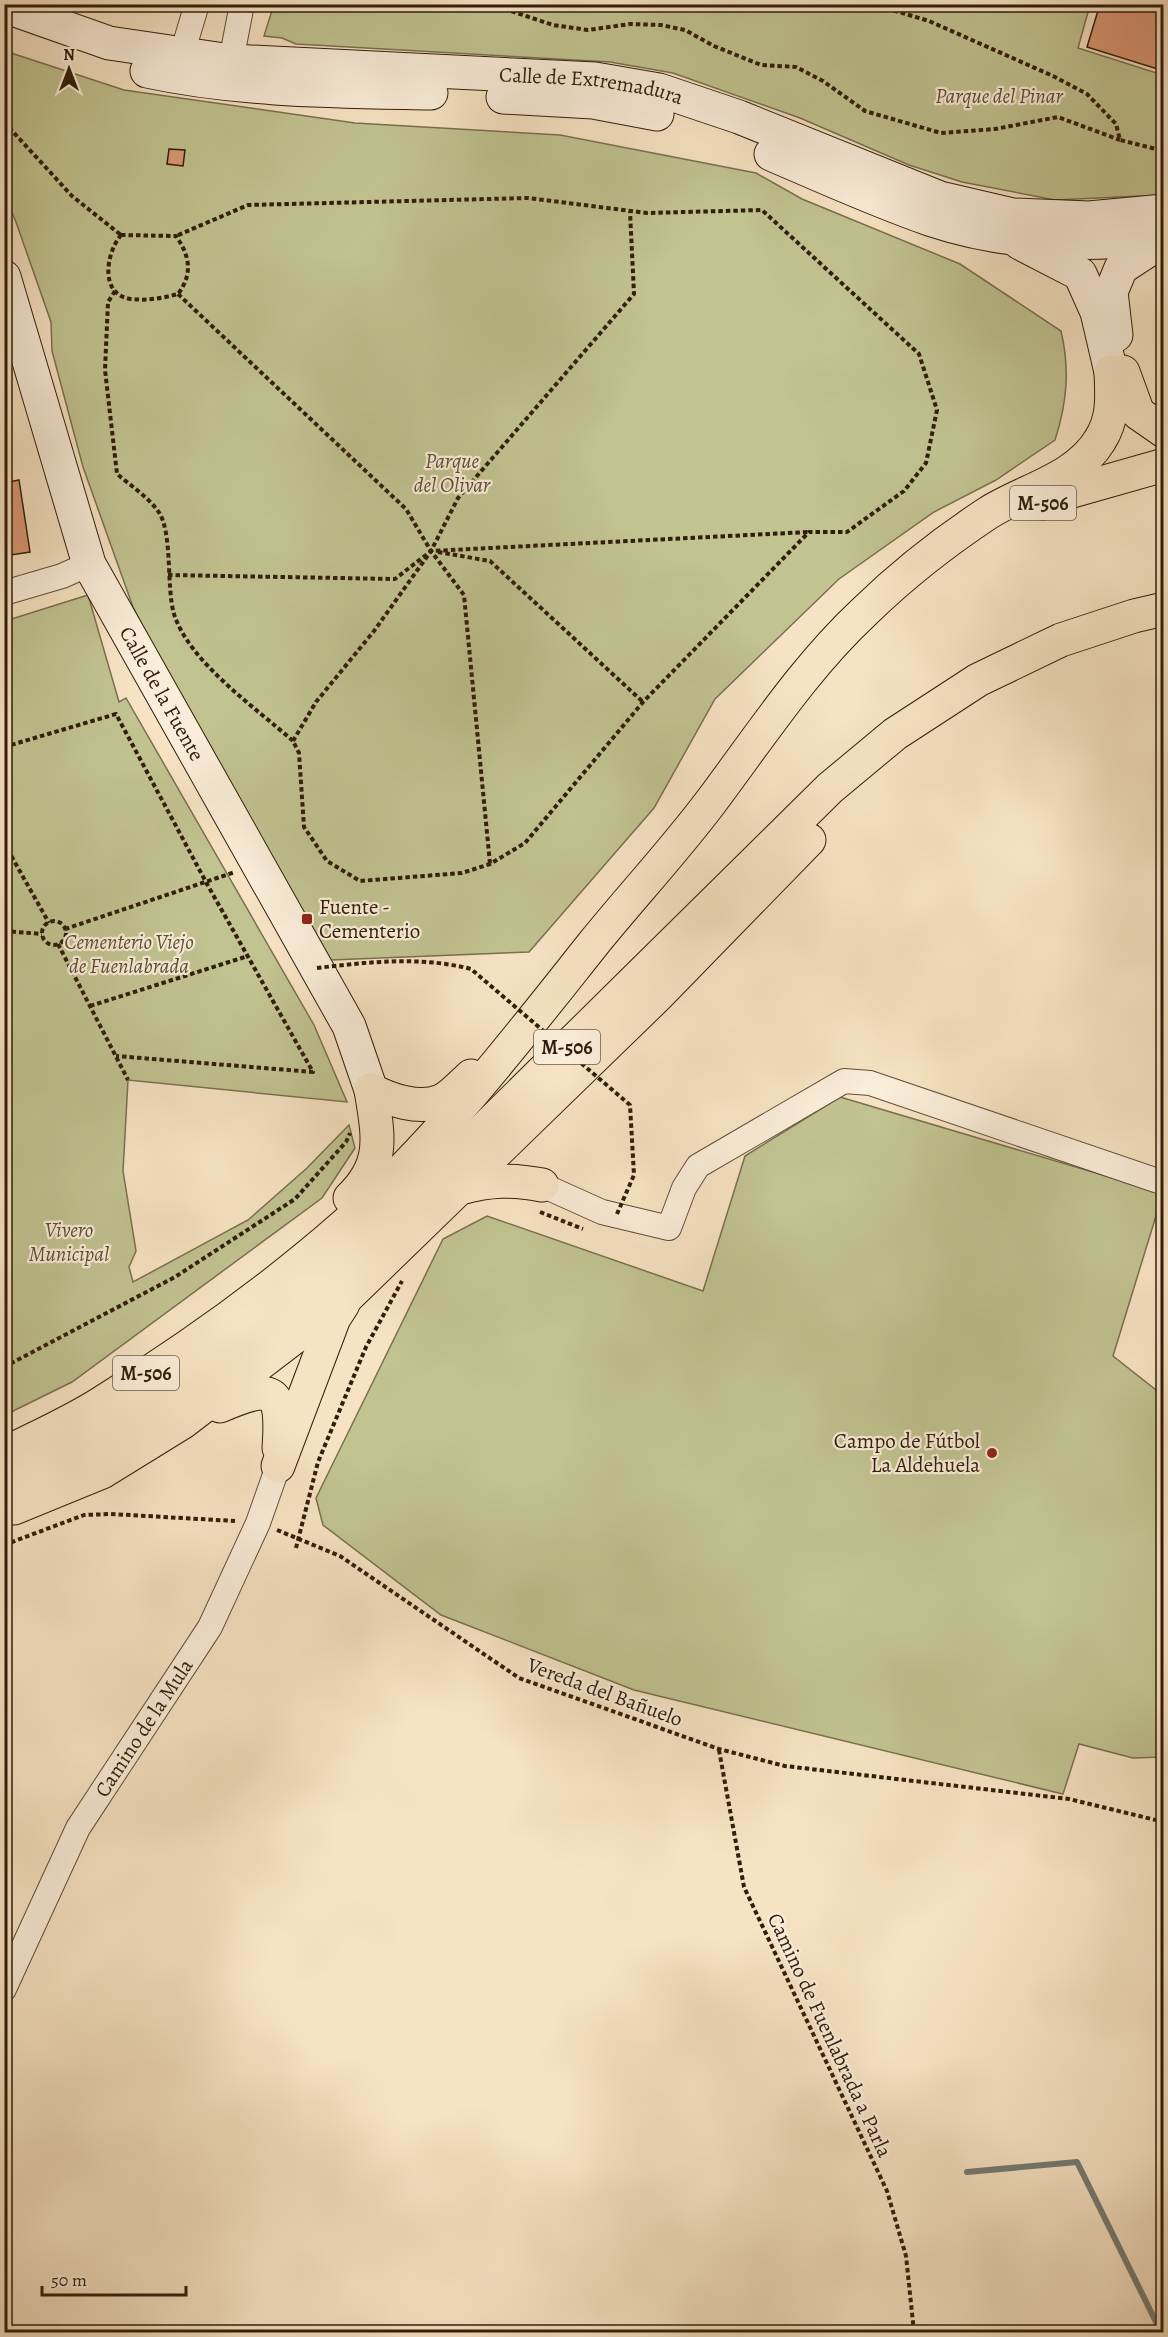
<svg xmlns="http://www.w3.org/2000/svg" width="1168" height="2337" font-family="Alegreya,serif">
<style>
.green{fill:#c1c391;stroke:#79704e;stroke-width:1.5}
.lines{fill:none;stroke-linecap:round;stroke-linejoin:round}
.stream{stroke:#747c75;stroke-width:6}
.building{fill:#dc9876;stroke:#311d0a;stroke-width:1.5}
.street-casing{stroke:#624e38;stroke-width:26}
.secondary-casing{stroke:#311d0a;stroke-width:35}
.highway-casing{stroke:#311d0a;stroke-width:35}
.path{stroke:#311d0a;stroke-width:4;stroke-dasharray:4.5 3;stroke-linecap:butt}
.street{stroke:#faedd9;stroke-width:24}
.secondary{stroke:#faedd9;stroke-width:33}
.highway{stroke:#f7e3c4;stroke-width:33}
.path-bridge{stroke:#311d0a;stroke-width:4;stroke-dasharray:4.5 3;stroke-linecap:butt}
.poi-dot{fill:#8f2418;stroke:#faedd9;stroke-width:2}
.labels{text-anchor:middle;stroke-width:4.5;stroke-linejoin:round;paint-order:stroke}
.shield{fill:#faedd9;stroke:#6d5b48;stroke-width:1.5}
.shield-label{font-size:20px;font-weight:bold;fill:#311d0a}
.street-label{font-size:21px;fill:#311d0a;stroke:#faedd9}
.park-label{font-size:21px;font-style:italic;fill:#5c4f32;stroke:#faedd9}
.poi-label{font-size:21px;fill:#311d0a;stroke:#faedd9;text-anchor:start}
</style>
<rect width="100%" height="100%" fill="#f7e3c4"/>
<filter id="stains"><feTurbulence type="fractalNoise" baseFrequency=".00333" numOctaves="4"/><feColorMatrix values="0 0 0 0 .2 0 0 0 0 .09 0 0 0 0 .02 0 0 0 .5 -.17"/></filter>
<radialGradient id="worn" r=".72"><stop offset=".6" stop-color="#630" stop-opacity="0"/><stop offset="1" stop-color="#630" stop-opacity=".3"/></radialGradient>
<g class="green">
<path d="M 274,4 L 1090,5 L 1078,48 L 1163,75 L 1163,195 L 1055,200 L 962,182 L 909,165 L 800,118 L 673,73 L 610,62 L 296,44 L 282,38 L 264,36 Z"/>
<path d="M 5,51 L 124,90 L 355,123 L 560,135 L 756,173 L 802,199 L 960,264 L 1061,331 C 1070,369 1067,403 1055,440 L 996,480 L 934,512 L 839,579 L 715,699 L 654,808 L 529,952 L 331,960 L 159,659 L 133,607 L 83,467 L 52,351 L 51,322 L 16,222 L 5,197 Z"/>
<path d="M 88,595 L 119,702 L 126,698 L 314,1025 L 347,1102 L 128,1080 L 123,1171 L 136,1251 L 129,1267 L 133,1282 L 248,1220 L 307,1168 L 349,1125 L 355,1148 L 322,1198 L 72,1382 L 5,1415 L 5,621 Z"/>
<path d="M 840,1097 L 1163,1193 L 1113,1356 L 1156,1390 L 1163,1410 L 1163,1757 L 1133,1758 L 1079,1744 L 1063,1794 L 634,1690 L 441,1615 L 323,1525 L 316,1498 L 443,1239 L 487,1216 L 703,1291 L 745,1156 Z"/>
</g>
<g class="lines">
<path class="stream" d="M 967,2172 L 1077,2162 L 1161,2332"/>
</g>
<g class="building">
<path d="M 1100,4 L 1164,4 L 1164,71 L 1087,47 Z"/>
<path d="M 169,149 L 185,150 L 183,166 L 167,164 Z"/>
<path d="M 19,480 L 30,552 L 4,556 L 4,483 Z"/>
</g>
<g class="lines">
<defs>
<g id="street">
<path d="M 182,54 L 197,4"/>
<path d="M 231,61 L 242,4"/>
<path d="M 4,593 L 62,576 L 89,564"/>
<path d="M 542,1185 L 602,1212 L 669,1228 L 684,1188 L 698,1166 L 844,1081 L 870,1083 L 1164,1183"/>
<path id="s1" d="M 4,1989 L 78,1828 L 210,1627 L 258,1523 L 278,1466"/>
</g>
<g id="secondary">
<path id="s2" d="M 4,6 L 109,43 L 231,61 L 595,79 L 659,90 L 739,117 L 940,198 L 1013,215 L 1089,218 L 1164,211"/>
<path d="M 147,71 C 240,91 337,91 431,93"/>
<path d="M 503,97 L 593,102 L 657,114"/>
<path d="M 771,154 C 824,177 877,201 932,220 C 1004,244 1089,248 1164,236"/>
<path d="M 1020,243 L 1080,274 L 1097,312 L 1111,372"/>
<path id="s3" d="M 4,277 L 89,564 L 349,1026 L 371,1090"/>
<path d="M 1116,335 L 1111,292 L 1121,268 L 1164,240"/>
</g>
<g id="highway">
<path d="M 1123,372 L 1138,413 L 1164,431"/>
<path d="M 1043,503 L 1062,494 L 1164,465"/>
<path d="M 371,1090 C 390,1100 419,1110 441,1101 C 452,1096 462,1084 471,1076"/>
<path d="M 460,1188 C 490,1180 512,1179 542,1185"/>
<path d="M 350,1198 C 386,1164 378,1134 371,1090"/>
<path d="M 220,1406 C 275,1382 283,1389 279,1448"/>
<path d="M 4,1454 C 37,1437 72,1422 103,1402 C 188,1349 271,1290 346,1224 C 440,1140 515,1042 593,944 C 631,897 673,852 710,803 C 759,738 804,668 864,612 C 902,575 944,542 988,513 C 1024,490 1077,479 1100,440 C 1114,418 1112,397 1111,372"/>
<path d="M 278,1466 L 334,1318 L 343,1304"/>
<path d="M 4,1491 L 132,1422 L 229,1356 L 301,1301 L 457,1156 L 830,788 L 895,734 L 978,680 L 1061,640 L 1134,616 L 1164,609"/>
<path d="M 14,1508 L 102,1472 L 183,1422 L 347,1297 L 657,996 L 809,840"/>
</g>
</defs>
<use href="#street" class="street-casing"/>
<use href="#secondary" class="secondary-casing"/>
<use href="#highway" class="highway-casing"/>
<g class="path">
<path d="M 490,4 L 553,25 L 588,30 L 630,24 L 661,25 L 685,30 L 714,46 L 761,65 L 796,67 L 823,81 L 865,111 L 941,133 L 995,129 L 1058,117 L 1120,140"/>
<path d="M 872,4 L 929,21 L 1053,76 L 1087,94 L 1116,124 L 1120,140 L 1164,151"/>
<path d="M 4,122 L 72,196 L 121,235"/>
<path d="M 121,235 L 176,236 C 190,256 193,274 178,294 C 163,298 147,301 131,299 C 99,295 106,253 121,235 Z"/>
<path d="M 115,291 L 108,302 L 105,370 L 117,474 C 130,485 148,497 158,511 C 173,531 166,587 174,614 C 189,662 256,708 293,741 L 299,753 L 304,827 L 327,861 L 360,881 L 462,873 L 490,864 L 525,843 L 643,702 L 809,532 L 847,532 L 904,491 L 926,463 L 937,410 L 919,354 L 762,210 L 647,213 L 528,198 L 248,205 L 176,236"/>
<path d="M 178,294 L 406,509 L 431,551 L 464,595 L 490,864"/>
<path d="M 438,552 L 490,561 L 643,702"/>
<path d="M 168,575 L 395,579 L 431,551 L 808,532"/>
<path d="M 293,741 L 316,702 L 374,631 L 431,551 L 458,498 L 634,294 L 630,212"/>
<path d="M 4,747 L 116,714 L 207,884 L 313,1072 L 116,1056"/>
<path d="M 4,843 L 49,923"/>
<circle cx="54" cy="933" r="12"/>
<path d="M 65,929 L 235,872"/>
<path d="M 4,931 L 42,934"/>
<path d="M 58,944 L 128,1080"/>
<path d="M 90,1006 L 248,956"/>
<path d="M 540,1212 L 583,1229"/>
<path d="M 4,1367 L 175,1277 L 295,1199 L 346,1142 L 350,1133"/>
<path d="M 277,1530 L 340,1556 L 519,1678 L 719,1749 L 785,1766 L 1069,1799 L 1164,1822"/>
<path d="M 4,1545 L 84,1515 L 111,1514 L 235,1521"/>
<path d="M 296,1548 L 318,1462 L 366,1347 L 402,1281"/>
<path d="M 719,1750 L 744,1887 L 887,2191 L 906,2256 L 914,2332"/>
</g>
<use href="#street" class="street"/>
<use href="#secondary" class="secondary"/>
<use href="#highway" class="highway"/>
<path class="path-bridge" d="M 317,968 C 368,962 421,956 471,969 L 630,1105 L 634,1175 L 617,1214"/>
</g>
<g class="poi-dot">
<rect x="301" y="913" width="12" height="12" rx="3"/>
<circle cx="992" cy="1453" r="6"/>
</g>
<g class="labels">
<g class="shield">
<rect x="1010" y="486" width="66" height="34" rx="4.5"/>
<rect x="534" y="1030" width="66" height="34" rx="4.5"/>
<rect x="113" y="1356" width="66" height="34" rx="4.5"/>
</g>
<g class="shield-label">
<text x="1043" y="510">M-506</text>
<text x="567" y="1054">M-506</text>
<text x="146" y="1380">M-506</text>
</g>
<g class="street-label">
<text dy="7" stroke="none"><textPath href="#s2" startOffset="596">Calle de Extremadura</textPath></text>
<text dy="7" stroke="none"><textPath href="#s3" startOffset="448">Calle de la Fuente</textPath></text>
<text transform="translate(605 1692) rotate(20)" y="7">Vereda del Bañuelo</text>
<text dy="7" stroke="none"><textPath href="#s1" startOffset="297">Camino de la Mula</textPath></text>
<text transform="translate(830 2035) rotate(65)" y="7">Camino de Fuenlabrada a Parla</text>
</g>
<g class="park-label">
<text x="999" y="103">Parque del Pinar</text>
<text x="452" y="468">Parque<tspan x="452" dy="24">del Olivar</tspan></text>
<text x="129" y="949">Cementerio Viejo<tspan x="129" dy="24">de Fuenlabrada</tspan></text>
<text x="69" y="1237">Vivero<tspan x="69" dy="24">Municipal</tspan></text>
</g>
<g class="poi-label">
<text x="319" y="914">Fuente -<tspan x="319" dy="24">Cementerio</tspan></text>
<text x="980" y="1448" text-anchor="end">Campo de Fútbol<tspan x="980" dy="24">La Aldehuela</tspan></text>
</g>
</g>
<rect width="1168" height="2337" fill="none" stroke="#f7e3c4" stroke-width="24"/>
<rect x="6" y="6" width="1156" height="2325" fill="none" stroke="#311d0a" stroke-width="3"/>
<rect x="12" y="12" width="1144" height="2313" fill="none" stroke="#311d0a" stroke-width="1.5"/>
<g transform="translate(69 69)" stroke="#faedd9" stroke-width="4.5" paint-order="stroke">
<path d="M0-4.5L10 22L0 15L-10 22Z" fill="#311d0a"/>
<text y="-9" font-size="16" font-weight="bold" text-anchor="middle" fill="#311d0a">N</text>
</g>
<path d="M42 2286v9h144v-9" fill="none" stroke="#311d0a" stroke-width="3"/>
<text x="51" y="2286" font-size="18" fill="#311d0a" stroke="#faedd9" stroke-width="4.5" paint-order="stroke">50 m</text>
<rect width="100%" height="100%" filter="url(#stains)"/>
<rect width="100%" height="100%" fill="url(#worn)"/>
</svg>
